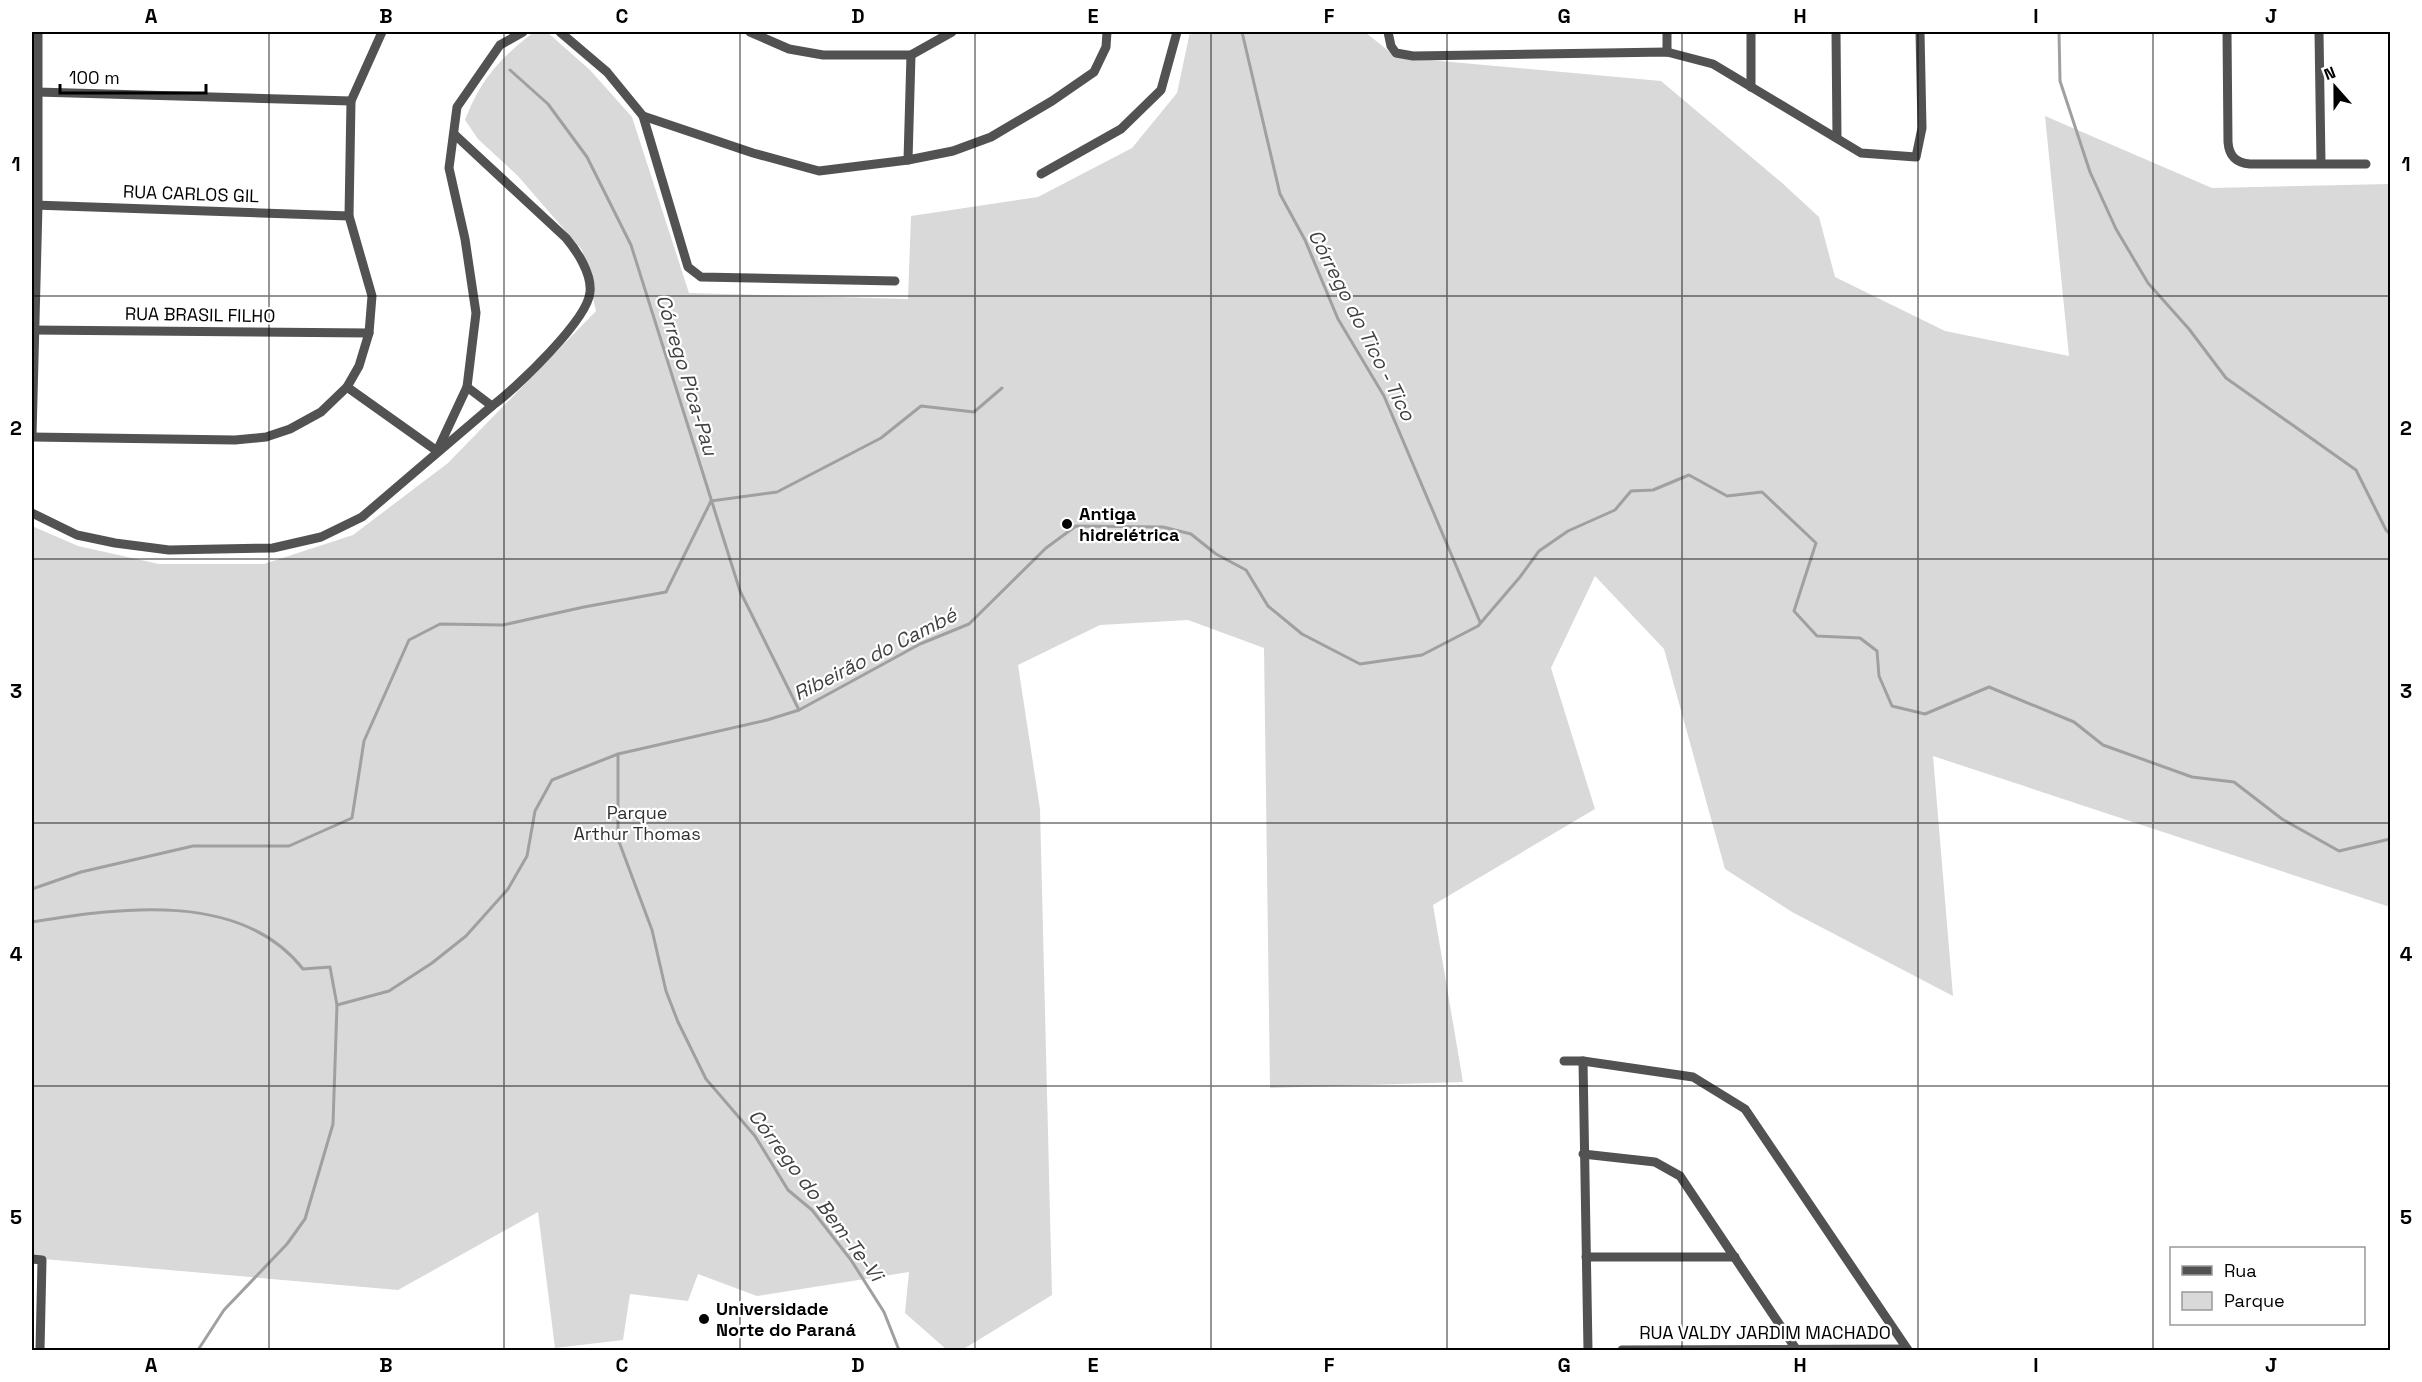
<svg xmlns="http://www.w3.org/2000/svg" width="2422" height="1382" font-family="'Space Grotesk',sans-serif">
<style>
.green{fill:#d9d9d9}
.lines{fill:none;stroke-linecap:round;stroke-linejoin:round}
.stream{stroke:#a0a0a0;stroke-width:3}
.minor{stroke:#525252;stroke-width:9}
.grid{fill:none;stroke:#000;stroke-width:1.5;stroke-opacity:0.55}
.poi-dot{fill:#000;stroke:#fff;stroke-width:2}
.labels{text-anchor:middle;stroke-width:4.5;stroke-linejoin:round;paint-order:stroke}
.street-label{font-size:18px;fill:#000;stroke:#fff}
.poi-label{font-size:18px;font-weight:bold;fill:#000;stroke:#fff;text-anchor:start}
.park-label{font-size:18px;fill:#303030;stroke:#fff}
.water-label{font-size:20px;font-style:italic;fill:#414141;stroke:#fff}
.neatline{fill:none;stroke:#000;stroke-width:2}
.grid-label{font-size:20px;text-anchor:middle;font-weight:bold;fill:#000}
</style>
<rect width="100%" height="100%" fill="#fff"/>
<path class="green" d="M 534,32 L 547,32 L 590,70 L 632,117 L 689,293 L 908,299 L 911,216 L 1038,197 L 1132,148 L 1177,93 L 1190,32 L 1365,32 L 1396,57 L 1661,81 L 1781,182 L 1819,217 L 1835,277 L 1945,331 L 2069,356 L 2045,116 L 2212,188 L 2390,184 L 2390,907 L 1933,756 L 1953,996 L 1792,912 L 1725,869 L 1664,649 L 1595,576 L 1551,668 L 1595,809 L 1433,905 L 1463,1082 L 1270,1088 L 1264,648 L 1188,620 L 1100,625 L 1018,665 L 1040,809 L 1052,1295 L 962,1350 L 947,1350 L 905,1313 L 909,1272 L 757,1296 L 698,1274 L 688,1301 L 630,1294 L 623,1340 L 555,1348 L 538,1212 L 398,1290 L 32,1258 L 32,526 L 78,546 L 159,564 L 264,564 L 353,535 L 448,463 L 596,311 L 582,250 L 518,176 L 478,139 L 465,120 C 481,79 500,58 534,32 Z"/>
<g class="lines">
<g class="stream">
<path d="M 1242,32 L 1280,194 L 1305,240 L 1338,319 L 1384,396 L 1480,622"/>
<path d="M 2059,32 L 2060,81 L 2090,172 L 2116,229 L 2148,283 L 2189,329 L 2226,378 L 2356,470 L 2386,530 L 2390,534"/>
<path d="M 510,70 L 548,104 L 587,157 L 631,245 L 740,591 L 799,710"/>
<path d="M 618,754 L 618,839 L 652,930 L 666,991 L 678,1022 L 706,1079 L 755,1136 L 788,1190 L 812,1210 L 851,1260 L 884,1312 L 899,1350"/>
<path d="M 32,889 L 81,872 L 193,846 L 289,846 L 352,818 L 364,741 L 409,640 L 440,624 L 503,625 L 584,607 L 666,592 L 711,501 L 777,492 L 881,438 L 921,406 L 974,412 L 1002,388"/>
<path d="M 32,922 C 119,908 241,890 303,969 L 330,967 L 337,1005 L 389,991 L 432,963 L 466,936 L 508,889 L 527,856 L 535,811 L 552,780 L 618,754 L 767,720 L 799,710 L 920,644 L 969,624 L 1046,548 L 1076,526 L 1163,527 L 1191,534 L 1216,554 L 1246,570 L 1268,606 L 1302,634 L 1360,664 L 1422,655 L 1478,626 L 1520,577 L 1539,551 L 1568,531 L 1615,510 L 1631,491 L 1653,490 L 1689,475 L 1727,496 L 1762,492 L 1816,543 L 1794,611 L 1817,636 L 1860,638 L 1877,651 L 1879,676 L 1892,706 L 1925,714 L 1989,687 L 2074,722 L 2103,745 L 2192,777 L 2234,782 L 2282,819 L 2339,851 L 2390,839"/>
<path d="M 198,1350 L 224,1310 L 287,1244 L 305,1219 L 333,1124 L 337,1005"/>
</g>
<g class="minor">
<path d="M 560,32 L 607,72 L 643,116 L 688,267 L 701,277 L 895,281"/>
<path d="M 750,32 L 789,49 L 823,55 L 911,55 L 952,32"/>
<path d="M 1388,32 L 1391,46 L 1396,53 L 1413,56 L 1667,52 L 1713,64 L 1861,153 L 1916,157 L 1922,128 L 1920,32"/>
<path d="M 1667,32 L 1667,52"/>
<path d="M 1751,32 L 1751,87"/>
<path d="M 1836,32 L 1837,138"/>
<path d="M 2227,32 L 2228,142 C 2229,156 2236,163 2250,164 L 2366,164"/>
<path d="M 2319,32 L 2321,163"/>
<path d="M 37,92 L 351,101"/>
<path d="M 643,116 L 753,153 L 819,171 L 908,160 L 953,151 L 991,137 L 1052,101 L 1094,72 L 1106,47 L 1107,32"/>
<path d="M 454,134 L 566,238 C 577,251 592,274 590,292 C 588,320 516,388 492,406 L 467,387"/>
<path d="M 908,160 L 911,55"/>
<path d="M 1041,174 L 1121,129 L 1161,90 L 1177,32"/>
<path d="M 34,205 L 349,216"/>
<path d="M 32,330 L 369,333"/>
<path d="M 347,387 L 437,451"/>
<path d="M 32,436 L 38,205 L 38,32"/>
<path d="M 32,437 L 235,440 L 266,437 L 290,429 L 321,412 L 347,387 L 359,366 L 369,333 L 372,296 L 349,216 L 351,101 L 382,32"/>
<path d="M 438,449 L 467,387 L 476,313 L 465,239 L 449,168 L 457,107 L 500,45 L 523,32"/>
<path d="M 32,513 L 77,535 L 115,543 L 169,550 L 273,548 L 321,537 L 362,517 L 492,406"/>
<path d="M 1564,1061 L 1583,1061 L 1693,1077 L 1745,1109 L 1908,1350"/>
<path d="M 1583,1061 L 1588,1350"/>
<path d="M 1583,1154 L 1655,1162 L 1680,1176 L 1796,1349"/>
<path d="M 1586,1257 L 1735,1257"/>
<path d="M 32,1259 L 42,1260 L 40,1350"/>
<path d="M 1622,1350 L 1907,1349"/>
</g>
</g>
<path class="grid" d="M 269,32 L 269,1350M 504,32 L 504,1350M 740,32 L 740,1350M 975,32 L 975,1350M 1211,32 L 1211,1350M 1447,32 L 1447,1350M 1682,32 L 1682,1350M 1918,32 L 1918,1350M 2153,32 L 2153,1350M 32,296 L 2390,296M 32,559 L 2390,559M 32,823 L 2390,823M 32,1086 L 2390,1086"/>
<g class="poi-dot">
<circle cx="1067" cy="524" r="6"/>
<circle cx="704" cy="1319" r="6"/>
</g>
<g class="labels">
<g class="street-label">
<text transform="translate(191 194) rotate(2)" y="6">RUA CARLOS GIL</text>
<text transform="translate(200 315) rotate(1)" y="6">RUA BRASIL FILHO</text>
<text x="1765" y="1339">RUA VALDY JARDIM MACHADO</text>
</g>
<g class="poi-label">
<text x="1079" y="520">Antiga<tspan x="1079" dy="21">hidrelétrica</tspan></text>
<text x="716" y="1315">Universidade<tspan x="716" dy="21">Norte do Paraná</tspan></text>
</g>
<g class="park-label">
<text x="637" y="819">Parque<tspan x="637" dy="21">Arthur Thomas</tspan></text>
</g>
<g class="water-label">
<text transform="translate(1362 325) rotate(63)" y="7">Córrego do Tico - Tico</text>
<text transform="translate(687 375) rotate(73)" y="7">Córrego Pica-Pau</text>
<text transform="translate(875 654) rotate(-27)" y="7">Ribeirão do Cambé</text>
<text transform="translate(816 1195) rotate(53)" y="7">Córrego do Bem-Te-Vi</text>
</g>
</g>
<rect width="2422" height="1382" fill="none" stroke="#ffffff" stroke-width="66"/>
<rect x="2170" y="1247" width="195" height="78" fill="#ffffff" stroke="#999999" stroke-width="1.5"/>
<rect x="2182" y="1266" width="30" height="9" fill="#525252" stroke="#999999" stroke-width="1.5"/>
<text x="2224" y="1277" font-size="18" fill="#000000">Rua</text>
<rect x="2182" y="1292" width="30" height="18" fill="#d9d9d9" stroke="#999999" stroke-width="1.5"/>
<text x="2224" y="1307" font-size="18" fill="#000000">Parque</text>
<g transform="translate(2335 87) rotate(339)" stroke="#ffffff" stroke-width="4.5" paint-order="stroke">
<path d="M0-4.5L10 22L0 15L-10 22Z" fill="#000000"/>
<text y="-9" font-size="16" font-weight="bold" text-anchor="middle" fill="#000000">N</text>
</g>
<path d="M60 84v9h146v-9" fill="none" stroke="#000000" stroke-width="3"/>
<text x="69" y="84" font-size="18" fill="#000000" stroke="#ffffff" stroke-width="4.5" paint-order="stroke">100 m</text>
<rect x="33" y="33" width="2356" height="1316" class="neatline"/>
<g class="grid-label">
<text x="151" y="23">A</text>
<text x="386" y="23">B</text>
<text x="622" y="23">C</text>
<text x="858" y="23">D</text>
<text x="1093" y="23">E</text>
<text x="1329" y="23">F</text>
<text x="1564" y="23">G</text>
<text x="1800" y="23">H</text>
<text x="2036" y="23">I</text>
<text x="2271" y="23">J</text>
<text x="16" y="171">1</text>
<text x="2406" y="171">1</text>
<text x="16" y="435">2</text>
<text x="2406" y="435">2</text>
<text x="16" y="698">3</text>
<text x="2406" y="698">3</text>
<text x="16" y="961">4</text>
<text x="2406" y="961">4</text>
<text x="16" y="1224">5</text>
<text x="2406" y="1224">5</text>
<text x="151" y="1372">A</text>
<text x="386" y="1372">B</text>
<text x="622" y="1372">C</text>
<text x="858" y="1372">D</text>
<text x="1093" y="1372">E</text>
<text x="1329" y="1372">F</text>
<text x="1564" y="1372">G</text>
<text x="1800" y="1372">H</text>
<text x="2036" y="1372">I</text>
<text x="2271" y="1372">J</text>
</g>
</svg>
